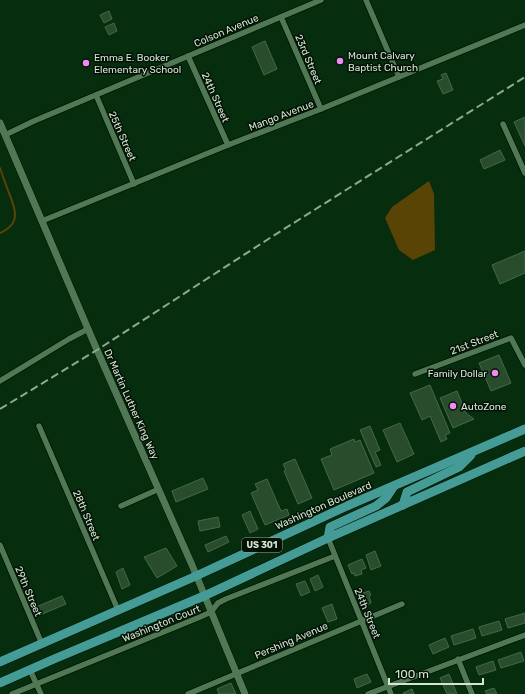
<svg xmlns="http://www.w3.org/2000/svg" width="525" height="694" font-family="Rubik,sans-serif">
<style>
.water{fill:#594406}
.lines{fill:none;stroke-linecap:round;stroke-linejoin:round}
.stream{stroke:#594406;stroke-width:2}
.building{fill:#284c2c;stroke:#436947}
.minor-casing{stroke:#001301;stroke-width:7}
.tertiary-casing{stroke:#001301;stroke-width:8}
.primary-casing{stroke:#001301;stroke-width:10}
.minor{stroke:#517855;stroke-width:5.5}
.tertiary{stroke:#517855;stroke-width:7}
.primary{stroke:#459c97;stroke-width:9}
.rail{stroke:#8da890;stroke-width:2;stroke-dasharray:8 4;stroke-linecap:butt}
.poi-dot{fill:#f28af3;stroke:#041105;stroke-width:1.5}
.labels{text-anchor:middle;stroke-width:3;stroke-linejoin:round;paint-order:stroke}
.shield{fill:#041105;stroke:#94a795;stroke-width:1}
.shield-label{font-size:9px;font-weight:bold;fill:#d2e7d3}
.street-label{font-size:10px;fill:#d2e7d3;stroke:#041105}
.poi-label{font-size:10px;fill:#d2e7d3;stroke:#041105;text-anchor:start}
</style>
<rect width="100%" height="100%" fill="#062d0e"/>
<path class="water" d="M 429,181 L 434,194 L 435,250 L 413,260 L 399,250 L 385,218 L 392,207 Z"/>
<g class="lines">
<path class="stream" d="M 0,168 C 3,177 6,185 9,193 C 16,210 21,224 0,233"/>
</g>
<g class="building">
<path d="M 109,11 L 112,19 L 104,23 L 100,15 Z"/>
<path d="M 114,23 L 117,31 L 109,35 L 105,27 Z"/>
<path d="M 265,41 L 277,69 L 264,75 L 252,47 Z"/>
<path d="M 446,73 L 453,90 L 443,94 L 437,81 L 443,79 L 441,75 Z"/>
<path d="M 525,117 L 525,146 L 514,122 Z"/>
<path d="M 500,150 L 505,160 L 484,169 L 480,160 Z"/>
<path d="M 525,251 L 525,273 L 500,284 L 492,265 Z"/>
<path d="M 499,355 L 511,383 L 491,391 L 479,363 Z"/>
<path d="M 430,385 L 450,433 L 445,435 L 447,439 L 441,442 L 430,416 L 422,420 L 410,393 Z"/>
<path d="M 457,391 L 466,413 L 474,419 L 453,428 L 440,398 Z"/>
<path d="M 400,423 L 414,454 L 397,462 L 383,430 Z"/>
<path d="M 370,426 L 380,450 L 375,452 L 381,465 L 376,467 L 360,430 Z"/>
<path d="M 354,439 L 355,442 L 360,440 L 374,473 L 334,490 L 321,459 L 332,455 L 330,449 Z"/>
<path d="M 295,459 L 312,498 L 298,504 L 284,471 L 286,470 L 283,464 Z"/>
<path d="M 203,478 L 208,489 L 176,502 L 172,491 Z"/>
<path d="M 267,479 L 281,511 L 287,509 L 289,515 L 265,525 L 251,493 L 258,490 L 255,484 Z"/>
<path d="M 250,511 L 258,529 L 250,533 L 242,515 Z"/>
<path d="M 218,517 L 220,527 L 200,531 L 198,521 Z"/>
<path d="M 226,536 L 229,542 L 208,552 L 205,545 Z"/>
<path d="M 166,548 L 177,566 L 157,578 L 144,557 Z"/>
<path d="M 375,551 L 381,566 L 371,570 L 366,555 Z"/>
<path d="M 362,559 L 366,568 L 361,570 L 362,574 L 355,576 L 354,573 L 352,574 L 348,565 Z"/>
<path d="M 123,568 L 130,585 L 122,589 L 116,572 Z"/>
<path d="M 318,575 L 323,587 L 315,591 L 310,579 Z"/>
<path d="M 305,581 L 310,592 L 301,596 L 296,584 Z"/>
<path d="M 369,591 L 371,595 L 369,596 L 371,603 L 365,606 L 360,594 Z"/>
<path d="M 62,596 L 66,604 L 40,615 L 36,607 Z"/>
<path d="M 332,604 L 337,619 L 328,622 L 322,608 Z"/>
<path d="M 525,613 L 525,623 L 508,628 L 505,619 Z"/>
<path d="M 499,621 L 502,630 L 482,636 L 479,627 Z"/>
<path d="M 473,629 L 476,638 L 454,645 L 451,636 Z"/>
<path d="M 445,638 L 449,647 L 433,654 L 429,645 Z"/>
<path d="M 521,652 L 524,661 L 501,668 L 498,660 Z"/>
<path d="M 493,661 L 496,670 L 479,675 L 476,667 Z"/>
<path d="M 367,674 L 371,682 L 357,688 L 354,679 Z"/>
<path d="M 449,674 L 457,694 L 447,694 L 440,678 Z"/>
<path d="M 231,683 L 236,694 L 219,694 L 217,689 Z"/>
<path d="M 494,688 L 497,694 L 487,694 L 485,691 Z"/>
<path d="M 412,689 L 414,694 L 404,694 L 403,693 Z"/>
</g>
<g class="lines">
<defs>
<g id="minor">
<path d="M 366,0 L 399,77"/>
<path d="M 281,17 L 321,109"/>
<path d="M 188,56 L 228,145"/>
<path d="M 96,95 L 134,184"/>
<path d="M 503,124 L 525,173"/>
<path d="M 5,135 L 34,121 L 321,0"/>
<path d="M 42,221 L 228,145 L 321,109 L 525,25"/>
<path d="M 415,374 L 511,338 L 525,365"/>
<path d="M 0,381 L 69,339 L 88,329"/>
<path d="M 39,426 L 118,610"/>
<path d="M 121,506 L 159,489"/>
<path d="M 328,538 L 391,694"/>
<path d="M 0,545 L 42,644"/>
<path d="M 458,659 L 472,694"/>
<path d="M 30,670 L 41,694"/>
<path d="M 12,694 L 200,617 L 211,612 L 218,603 L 226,599 L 335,556"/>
<path d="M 188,694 L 402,604"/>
<path d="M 368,694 L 525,635"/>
</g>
<path id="tertiary" d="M 0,123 L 97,350 L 192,565 L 245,694"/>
<g id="primary">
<path d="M 403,505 L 407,492 L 459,467 L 471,455"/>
<path d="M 328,538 L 330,527 L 376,506 L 386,498 L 394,486"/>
<path d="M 0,662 L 196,576 L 347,506 L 525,429"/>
<path d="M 0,683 L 54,659 L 204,596 L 328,538 L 525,451"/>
</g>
</defs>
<use href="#minor" class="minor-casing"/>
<use href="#tertiary" class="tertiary-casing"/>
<use href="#primary" class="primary-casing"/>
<use href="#minor" class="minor"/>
<use href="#tertiary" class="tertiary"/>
<use href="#primary" class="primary"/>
<path class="rail" d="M 0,409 L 97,350 L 273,236 L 525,77"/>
</g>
<g class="poi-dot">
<circle cx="340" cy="61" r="4"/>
<circle cx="86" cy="63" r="4"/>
<circle cx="495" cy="373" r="4"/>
<circle cx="453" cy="406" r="4"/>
</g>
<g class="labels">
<rect class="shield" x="242" y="538" width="40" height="14" rx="3"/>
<g class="shield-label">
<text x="262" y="548">US 301</text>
</g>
<g class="street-label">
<text transform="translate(226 30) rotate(-23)" y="4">Colson Avenue</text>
<text transform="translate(309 59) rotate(67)" y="4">23rd Street</text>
<text transform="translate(216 97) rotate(66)" y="4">24th Street</text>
<text transform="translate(281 115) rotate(-21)" y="4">Mango Avenue</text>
<text transform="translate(123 136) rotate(66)" y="4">25th Street</text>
<text transform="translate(474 342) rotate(-21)" y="4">21st Street</text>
<text transform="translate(132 404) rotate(66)" y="4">Dr Martin Luther King Way</text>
<text transform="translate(323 505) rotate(-24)" y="4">Washington Boulevard</text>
<text transform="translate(87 515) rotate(67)" y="4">28th Street</text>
<text transform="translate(29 591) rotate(67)" y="4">29th Street</text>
<text transform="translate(368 613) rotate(68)" y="4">24th Street</text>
<text transform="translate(161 623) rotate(-22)" y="4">Washington Court</text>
<text transform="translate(291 640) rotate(-23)" y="4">Pershing Avenue</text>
</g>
<g class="poi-label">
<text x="348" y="59">Mount Calvary<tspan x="348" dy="12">Baptist Church</tspan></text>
<text x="94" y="61">Emma E. Booker<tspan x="94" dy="12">Elementary School</tspan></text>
<text x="487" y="377" text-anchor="end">Family Dollar</text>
<text x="461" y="410">AutoZone</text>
</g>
</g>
<path d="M389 678v6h94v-6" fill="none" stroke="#d2e7d3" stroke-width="2"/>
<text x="395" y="678" font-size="12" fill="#d2e7d3" stroke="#041105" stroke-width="3" paint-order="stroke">100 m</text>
</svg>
